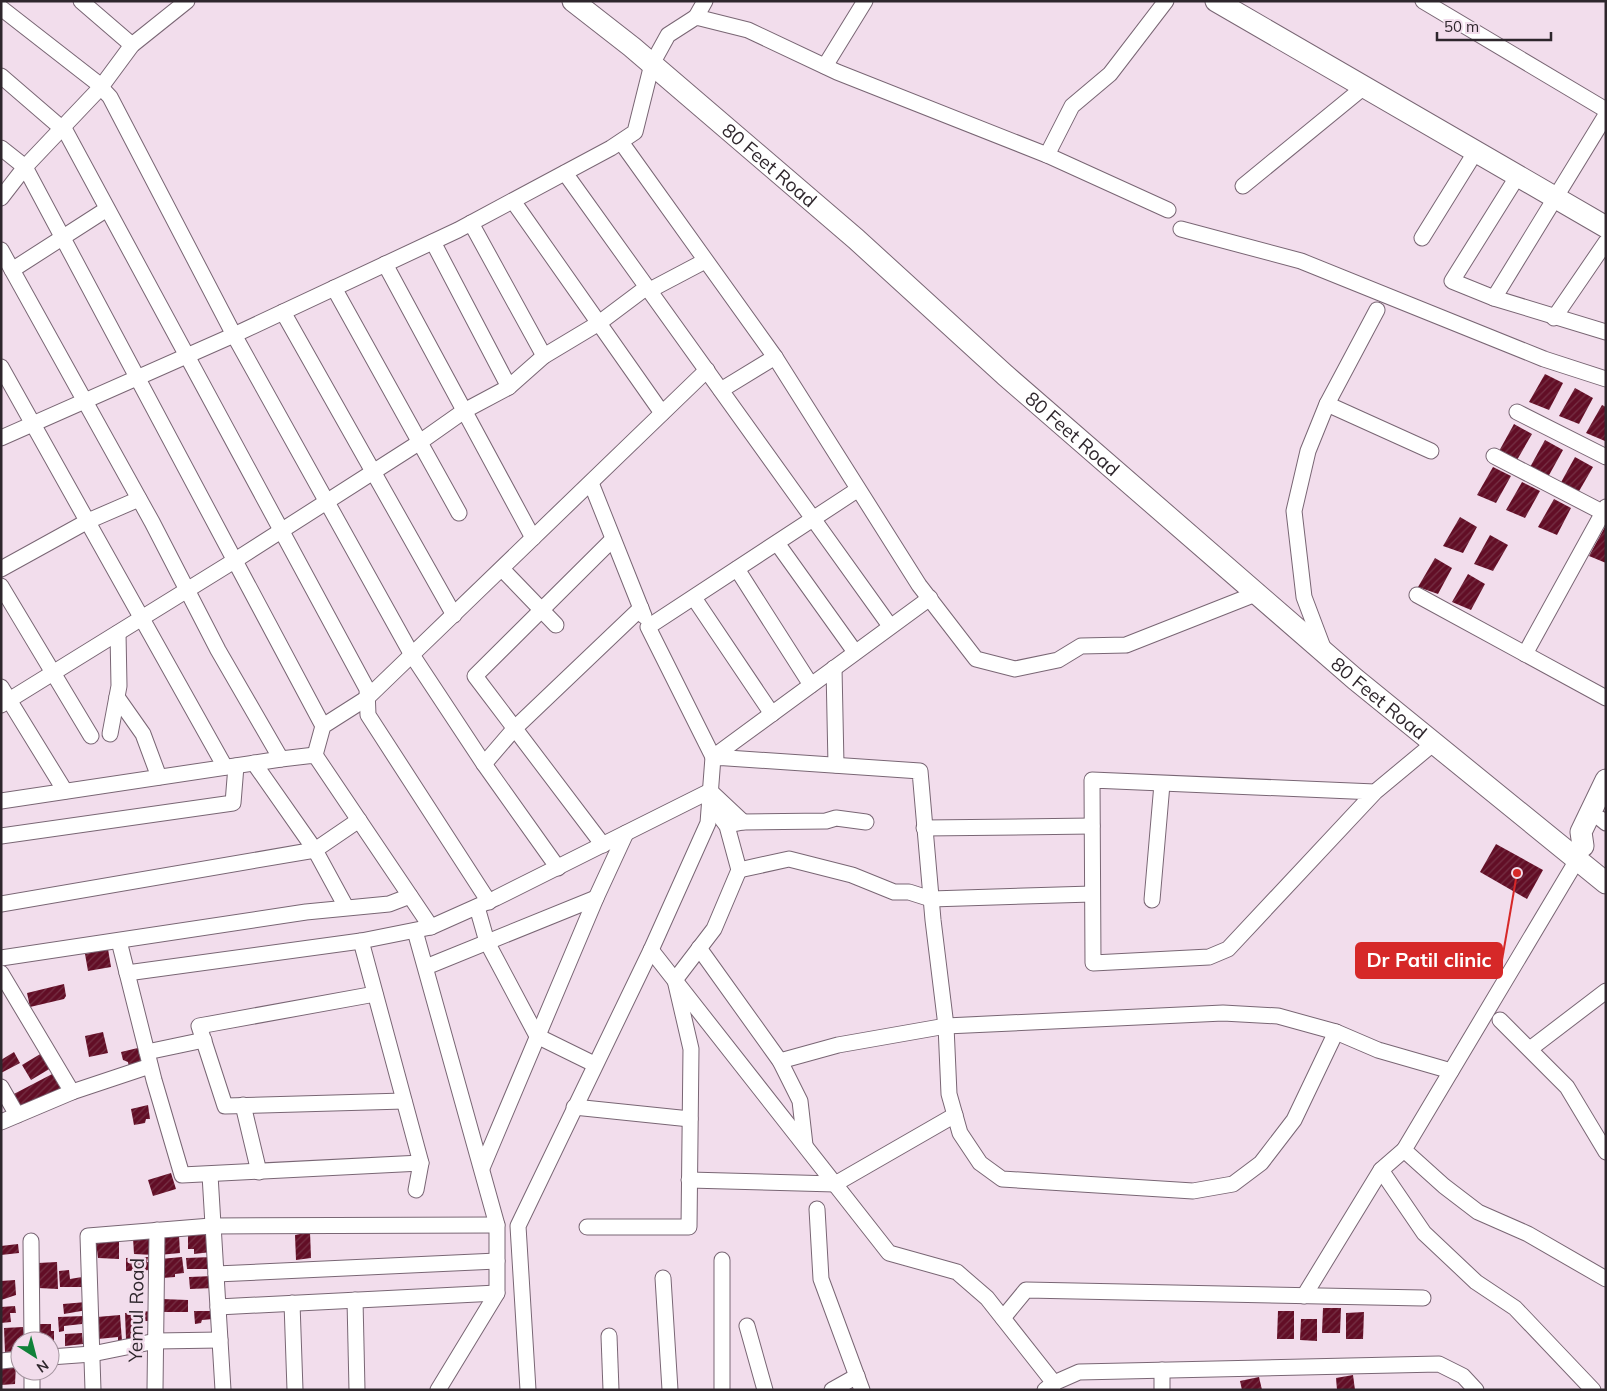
<svg xmlns="http://www.w3.org/2000/svg" width="1607" height="1391" font-family="Mulish,sans-serif">
<style>
.building{fill:url(#building-hatch)}
.lines{fill:none;stroke-linecap:round;stroke-linejoin:round}
.street-casing{stroke:#796674;stroke-width:17}
.secondary-casing{stroke:#796674;stroke-width:23}
.street{stroke:#fff;stroke-width:15}
.secondary{stroke:#fff;stroke-width:21}
.labels{text-anchor:middle;stroke-width:5;stroke-linejoin:round;paint-order:stroke}
.street-label{font-size:19px;fill:#2e262c;stroke:#f2ddec}
.leader{fill:none;stroke:#d62828;stroke-width:2}
.callout-dot{fill:#d62828;stroke:#f2ddec;stroke-width:2}
.callout{fill:#d62828;stroke:#d62828;stroke-width:2}
.callout-label{font-size:20px;text-anchor:middle;font-weight:bold;fill:#fff}
</style>
<defs>
<pattern id="building-hatch" width="6" height="6" patternUnits="userSpaceOnUse" patternTransform="scale(1.25)"><rect width="6" height="6" fill="#620e26"/><path d="M-1 1l2-2M0 6l6-6M5 7l2-2" fill="none" stroke="#753145"/></pattern>
</defs>
<rect width="100%" height="100%" fill="#f2ddec"/>
<g class="building">
<path d="M 1545,374 L 1563,383 L 1549,410 L 1529,402 Z"/>
<path d="M 1575,388 L 1593,398 L 1579,424 L 1559,416 Z"/>
<path d="M 1602,405 L 1606,407 L 1605,441 L 1586,433 Z"/>
<path d="M 1514,424 L 1532,434 L 1517,460 L 1498,453 Z"/>
<path d="M 1545,440 L 1563,450 L 1548,477 L 1529,469 Z"/>
<path d="M 1575,457 L 1593,467 L 1578,493 L 1559,486 Z"/>
<path d="M 1493,467 L 1511,476 L 1496,503 L 1477,495 Z"/>
<path d="M 1522,482 L 1540,491 L 1525,518 L 1506,510 Z"/>
<path d="M 1554,499 L 1571,508 L 1557,535 L 1538,527 Z"/>
<path d="M 1460,517 L 1477,527 L 1463,553 L 1443,546 Z"/>
<path d="M 1606,525 L 1606,563 L 1589,556 Z"/>
<path d="M 1490,535 L 1508,545 L 1493,571 L 1474,564 Z"/>
<path d="M 1435,558 L 1452,568 L 1438,594 L 1418,587 Z"/>
<path d="M 1468,574 L 1485,584 L 1471,610 L 1452,602 Z"/>
<path d="M 1496,844 L 1543,870 L 1527,899 L 1480,872 Z"/>
<path d="M 108,949 L 111,967 L 88,971 L 85,954 Z"/>
<path d="M 64,984 L 66,996 L 64,999 L 30,1007 L 27,993 Z"/>
<path d="M 103,1032 L 108,1053 L 89,1057 L 85,1036 Z"/>
<path d="M 142,1047 L 147,1065 L 129,1069 L 128,1062 L 123,1060 L 121,1052 Z"/>
<path d="M 14,1052 L 20,1063 L 1,1073 L 1,1060 Z"/>
<path d="M 42,1053 L 51,1068 L 31,1080 L 22,1065 Z"/>
<path d="M 56,1072 L 65,1089 L 20,1109 L 12,1095 Z"/>
<path d="M 148,1105 L 150,1119 L 146,1119 L 145,1123 L 134,1125 L 131,1109 Z"/>
<path d="M 171,1173 L 176,1189 L 153,1196 L 148,1180 Z"/>
<path d="M 157,1231 L 179,1236 L 180,1253 L 159,1255 Z"/>
<path d="M 188,1231 L 209,1231 L 211,1252 L 194,1254 L 194,1249 L 188,1249 Z"/>
<path d="M 310,1232 L 311,1258 L 296,1260 L 295,1235 Z"/>
<path d="M 153,1236 L 154,1255 L 134,1254 L 133,1238 Z"/>
<path d="M 119,1237 L 119,1259 L 98,1258 L 97,1250 L 90,1250 L 90,1238 Z"/>
<path d="M 18,1244 L 19,1253 L 1,1255 L 1,1246 Z"/>
<path d="M 148,1257 L 147,1262 L 153,1262 L 153,1270 L 126,1271 L 126,1258 Z"/>
<path d="M 182,1257 L 184,1273 L 175,1274 L 175,1277 L 162,1278 L 160,1259 Z"/>
<path d="M 212,1257 L 213,1269 L 187,1269 L 186,1258 Z"/>
<path d="M 57,1262 L 58,1289 L 38,1288 L 38,1263 Z"/>
<path d="M 69,1270 L 70,1279 L 82,1277 L 82,1287 L 60,1287 L 59,1271 Z"/>
<path d="M 214,1276 L 214,1288 L 190,1289 L 189,1277 Z"/>
<path d="M 15,1280 L 16,1295 L 1,1300 L 1,1281 Z"/>
<path d="M 161,1299 L 188,1300 L 188,1312 L 162,1312 L 164,1304 L 161,1304 Z"/>
<path d="M 86,1302 L 87,1310 L 64,1314 L 63,1304 Z"/>
<path d="M 15,1306 L 16,1313 L 10,1313 L 11,1322 L 1,1323 L 1,1307 Z"/>
<path d="M 1323,1308 L 1341,1308 L 1340,1333 L 1322,1333 Z"/>
<path d="M 152,1311 L 153,1321 L 142,1321 L 143,1338 L 126,1339 L 125,1313 Z"/>
<path d="M 194,1311 L 212,1311 L 213,1319 L 202,1320 L 201,1323 L 195,1324 Z"/>
<path d="M 1278,1311 L 1294,1311 L 1294,1339 L 1277,1339 Z"/>
<path d="M 1364,1312 L 1363,1339 L 1346,1339 L 1346,1313 Z"/>
<path d="M 120,1315 L 122,1341 L 118,1342 L 118,1337 L 98,1339 L 97,1317 Z"/>
<path d="M 84,1316 L 82,1324 L 64,1326 L 64,1331 L 59,1332 L 58,1317 Z"/>
<path d="M 1301,1319 L 1317,1319 L 1317,1341 L 1300,1340 Z"/>
<path d="M 34,1324 L 51,1324 L 51,1331 L 54,1331 L 54,1345 L 50,1345 L 50,1341 L 34,1341 Z"/>
<path d="M 23,1327 L 24,1338 L 17,1339 L 18,1351 L 5,1352 L 4,1328 Z"/>
<path d="M 82,1333 L 83,1344 L 65,1346 L 65,1334 Z"/>
<path d="M 16,1364 L 15,1384 L 1,1385 L 1,1365 Z"/>
<path d="M 1353,1375 L 1355,1390 L 1337,1390 L 1336,1378 Z"/>
<path d="M 1259,1377 L 1262,1390 L 1242,1390 L 1240,1381 Z"/>
</g>
<g class="lines">
<defs>
<g id="street">
<path d="M 81,1 L 132,45"/>
<path d="M 1423,1 L 1606,110"/>
<path d="M 1,8 L 96,82 L 110,97 L 234,335 L 412,655 L 484,764 L 558,868"/>
<path d="M 696,17 L 705,1"/>
<path d="M 825,66 L 865,1"/>
<path d="M 1,76 L 66,132 L 367,689 L 368,715 L 489,902"/>
<path d="M 621,142 L 775,357 L 919,585 L 976,659 L 1015,669 L 1058,660 L 1081,646 L 1126,645 L 1258,593"/>
<path d="M 1,148 L 25,167 L 323,726"/>
<path d="M 1047,155 L 1072,106 L 1110,74 L 1166,1"/>
<path d="M 565,173 L 890,626"/>
<path d="M 1517,177 L 1452,281 L 1494,298 L 1606,332"/>
<path d="M 1243,186 L 1364,87"/>
<path d="M 1,198 L 25,167 L 101,87 L 132,45 L 187,1"/>
<path d="M 513,201 L 662,413"/>
<path d="M 471,223 L 544,356"/>
<path d="M 1181,229 L 1301,261 L 1544,359 L 1606,379"/>
<path d="M 1422,238 L 1476,151"/>
<path d="M 433,242 L 509,387"/>
<path d="M 1,250 L 152,522 L 218,650 L 281,759 L 315,755 L 431,927"/>
<path d="M 385,264 L 533,538"/>
<path d="M 12,270 L 107,209"/>
<path d="M 334,288 L 459,513"/>
<path d="M 1494,298 L 1606,115"/>
<path d="M 283,312 L 454,615"/>
<path d="M 1554,318 L 1606,242"/>
<path d="M 1,367 L 225,767"/>
<path d="M 721,390 L 775,357"/>
<path d="M 1327,404 L 1431,451"/>
<path d="M 1517,412 L 1606,457"/>
<path d="M 1,438 L 234,335 L 458,230 L 611,148 L 635,132 L 652,64 L 668,35 L 696,17 L 748,30 L 837,72 L 1047,155 L 1168,210"/>
<path d="M 1494,456 L 1606,514"/>
<path d="M 591,483 L 644,616"/>
<path d="M 857,490 L 648,627 L 713,757 L 930,598"/>
<path d="M 777,543 L 855,652"/>
<path d="M 1,569 L 88,521 L 139,499"/>
<path d="M 502,569 L 556,625"/>
<path d="M 737,569 L 811,685"/>
<path d="M 1,586 L 91,736"/>
<path d="M 1417,595 L 1606,698"/>
<path d="M 694,598 L 772,714"/>
<path d="M 1324,650 L 1304,597 L 1294,511 L 1308,451 L 1327,404 L 1377,310"/>
<path d="M 1525,654 L 1606,507"/>
<path d="M 834,668 L 836,765"/>
<path d="M 1,687 L 65,791"/>
<path d="M 117,697 L 143,734 L 159,777"/>
<path d="M 1,705 L 234,561 L 420,442 L 464,411 L 509,387 L 544,356 L 599,323 L 647,287 L 650,290 L 705,261"/>
<path d="M 110,734 L 119,686 L 118,633"/>
<path d="M 315,755 L 323,726 L 367,698 L 707,370"/>
<path d="M 254,763 L 315,850 L 346,907"/>
<path d="M 484,764 L 515,728 L 641,608"/>
<path d="M 1375,792 L 1092,780 L 1093,963 L 1209,957 L 1228,949 L 1375,792 L 1434,743"/>
<path d="M 1,801 L 281,759"/>
<path d="M 1601,819 L 1606,823"/>
<path d="M 733,824 L 743,822 L 826,821 L 836,818 L 866,822"/>
<path d="M 924,828 L 1092,826"/>
<path d="M 1,836 L 233,803 L 236,766"/>
<path d="M 603,845 L 475,676 L 613,539"/>
<path d="M 1577,860 L 1404,1150 L 1444,1186 L 1478,1212 L 1528,1234 L 1606,1279"/>
<path d="M 739,870 L 789,859 L 852,875 L 894,892 L 909,892 L 931,899 L 1092,894"/>
<path d="M 1152,900 L 1162,784"/>
<path d="M 1,904 L 315,850 L 359,820"/>
<path d="M 477,907 L 487,942 L 537,1036 L 594,1064"/>
<path d="M 415,931 L 497,1225 L 497,1293 L 438,1390"/>
<path d="M 119,941 L 154,1080 L 182,1175 L 421,1163"/>
<path d="M 361,941 L 421,1163 L 416,1190"/>
<path d="M 699,948 L 780,1061 L 800,1101 L 805,1145"/>
<path d="M 651,950 L 889,1253 L 957,1272 L 987,1298 L 1054,1383 L 1045,1390"/>
<path d="M 1,958 L 306,912 L 389,904 L 410,896"/>
<path d="M 426,967 L 596,898"/>
<path d="M 1,973 L 72,1092 L 1,1122"/>
<path d="M 127,973 L 361,941 L 431,927 L 496,898 L 710,791 L 743,822"/>
<path d="M 375,994 L 199,1026 L 225,1106 L 404,1101"/>
<path d="M 1500,1020 L 1567,1087 L 1606,1152"/>
<path d="M 1530,1049 L 1606,991"/>
<path d="M 147,1052 L 204,1040"/>
<path d="M 780,1061 L 838,1045 L 946,1026 L 1223,1013 L 1278,1016 L 1336,1032 L 1378,1050 L 1451,1071"/>
<path d="M 1,1087 L 17,1115"/>
<path d="M 72,1092 L 150,1066"/>
<path d="M 243,1105 L 259,1172"/>
<path d="M 574,1107 L 690,1119"/>
<path d="M 1404,1150 L 1381,1170 L 1424,1233 L 1476,1282 L 1515,1308 L 1593,1390"/>
<path d="M 482,1168 L 596,898 L 626,833"/>
<path d="M 210,1175 L 223,1390"/>
<path d="M 689,1180 L 835,1184 L 955,1115"/>
<path d="M 817,1209 L 821,1279 L 862,1390"/>
<path d="M 587,1227 L 689,1227 L 691,1049 L 675,980 L 714,929 L 739,870 L 727,826 L 710,803"/>
<path d="M 31,1241 L 32,1341"/>
<path d="M 216,1274 L 497,1261"/>
<path d="M 663,1278 L 670,1390"/>
<path d="M 1304,1296 L 1381,1170"/>
<path d="M 355,1300 L 357,1390"/>
<path d="M 292,1303 L 295,1390"/>
<path d="M 218,1307 L 497,1293"/>
<path d="M 1003,1318 L 1026,1290 L 1423,1298"/>
<path d="M 747,1326 L 765,1390"/>
<path d="M 609,1336 L 611,1390"/>
<path d="M 50,1357 L 92,1354 L 156,1341 L 220,1340"/>
<path d="M 1,1361 L 20,1359"/>
<path d="M 1162,1370 L 1162,1390"/>
<path d="M 32,1371 L 32,1390"/>
<path d="M 93,1390 L 88,1236 L 211,1226 L 497,1225"/>
<path d="M 155,1390 L 157,1230"/>
<path d="M 528,1390 L 518,1226 L 651,950 L 708,823 L 713,757 L 920,771 L 933,920 L 946,1026 L 949,1094 L 960,1133 L 980,1163 L 1002,1179 L 1193,1191 L 1233,1184 L 1261,1163 L 1294,1120 L 1336,1032"/>
<path d="M 722,1390 L 722,1260"/>
<path d="M 832,1390 L 857,1376"/>
<path d="M 1052,1390 L 1054,1383 L 1079,1372 L 1439,1364 L 1463,1376 L 1476,1390"/>
</g>
<g id="secondary">
<path id="s1" d="M 573,1 L 632,47 L 856,239 L 1005,375 L 1355,679 L 1606,883"/>
<path d="M 1216,1 L 1606,227"/>
<path d="M 1583,846 L 1581,832 L 1606,780"/>
</g>
</defs>
<use href="#street" class="street-casing"/>
<use href="#secondary" class="secondary-casing"/>
<use href="#street" class="street"/>
<use href="#secondary" class="secondary"/>
</g>
<g class="labels">
<g class="street-label">
<text dy="7" stroke="none"><textPath href="#s1" startOffset="256">80 Feet Road</textPath></text>
<text dy="7" stroke="none"><textPath href="#s1" startOffset="661">80 Feet Road</textPath></text>
<text dy="7" stroke="none"><textPath href="#s1" startOffset="1066">80 Feet Road</textPath></text>
<text transform="translate(136 1310) rotate(-89)" y="7">Yemul Road</text>
</g>
</g>
<path class="leader" d="M1517 873L1502 960"/>
<circle class="callout-dot" cx="1517" cy="873" r="5"/>
<rect class="callout" x="1356" y="943" width="146" height="35" rx="5"/>
<g class="callout-label">
<text x="1429" y="967">Dr Patil clinic</text>
</g>
<rect width="1607" height="1391" fill="none" stroke="#2e262c" stroke-width="5"/>
<g transform="translate(35 1356) rotate(144)"><circle r="24" fill="#f2ddec" stroke="#a4949f"/>
<path d="M0-4L9 19L0 12L-9 19Z" fill="#108139"/>
<text y="-8" font-size="14" font-weight="bold" text-anchor="middle" fill="#2e262c">N</text>
</g>
<path d="M1437 32v8h114v-8" fill="none" stroke="#2e262c" stroke-width="2.5"/>
<text x="1444" y="32" font-size="15" fill="#2e262c" stroke="#f2ddec" stroke-width="4" paint-order="stroke">50 m</text>
</svg>
